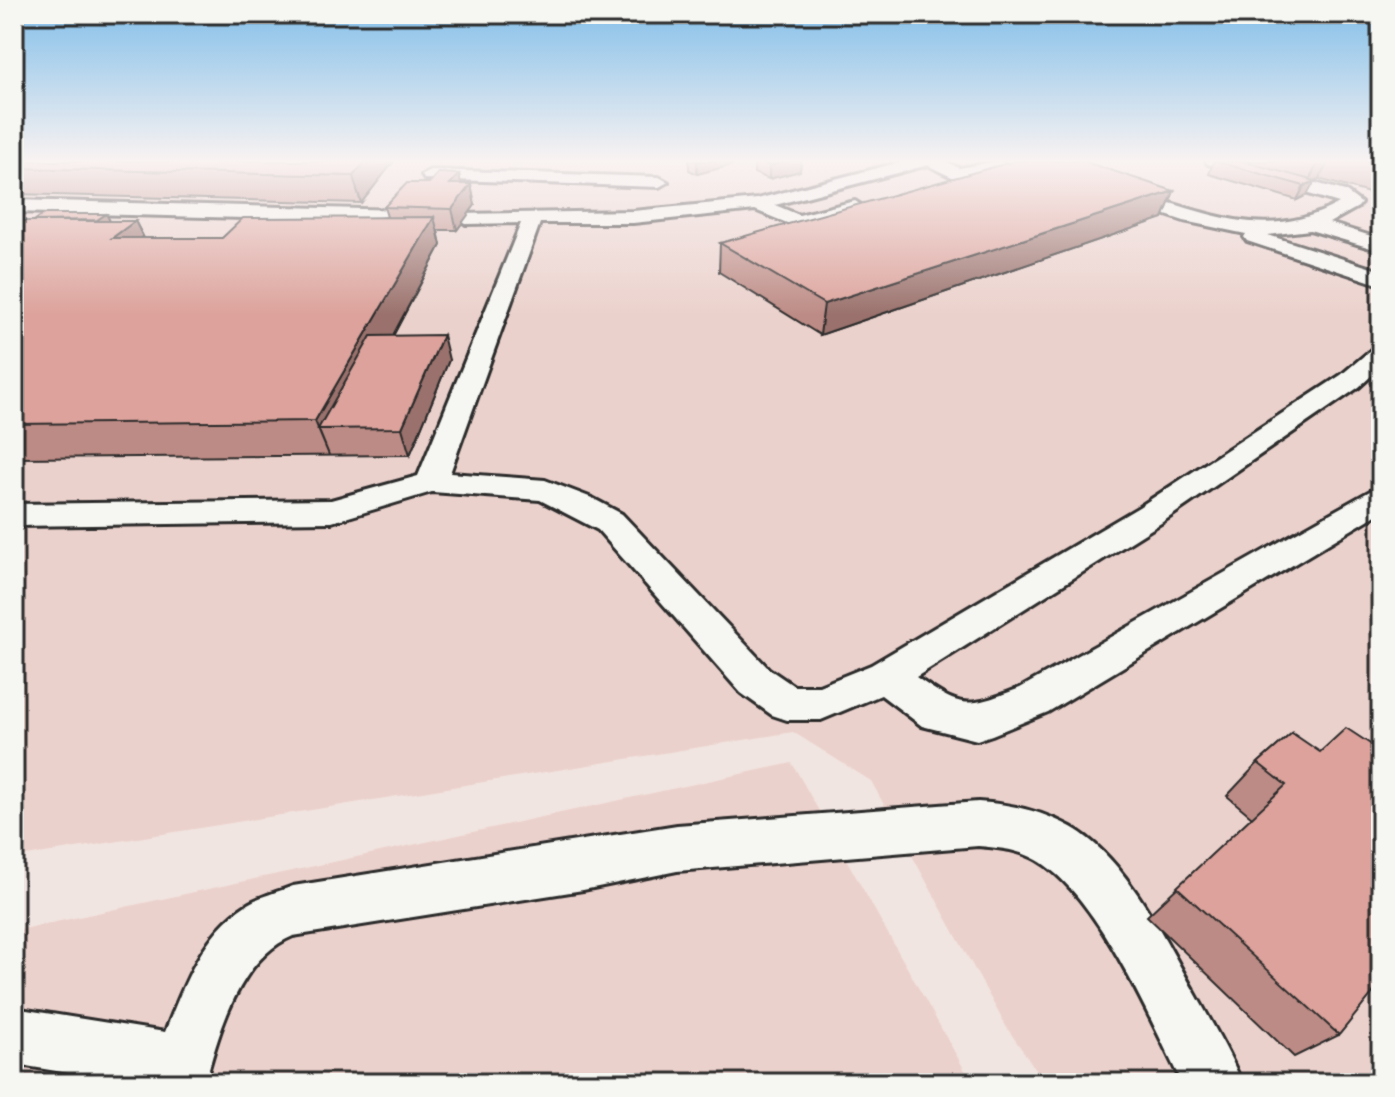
<svg xmlns="http://www.w3.org/2000/svg" width="1395" height="1097" font-family="'Shantell Sans',sans-serif">
<style>
.built{fill:#ebd1cc}
.lines{fill:none;stroke-linecap:round;stroke-linejoin:round}
.minor-casing{stroke:#2b2b2b;stroke-width:6}
.minor{fill:#f6f6f2;fill-rule:evenodd}
.wall{fill:#bd8b85;stroke:#2b2b2b;stroke-width:2}
.shaded-wall{fill:#9a716c;stroke:#2b2b2b;stroke-width:2}
.building{fill:#dca29b;stroke:#2b2b2b;stroke-width:2}
</style>
<rect width="100%" height="100%" fill="#f1e5e1"/>
<filter id="ink" filterUnits="userSpaceOnUse"><feTurbulence type="fractalNoise" baseFrequency=".0125" numOctaves="2"/><feDisplacementMap in="SourceGraphic" scale="16" xChannelSelector="R" yChannelSelector="G"/><feConvolveMatrix kernelMatrix="1 2 1 2 8 2 1 2 1" color-interpolation-filters="sRGB"/></filter>
<g filter="url(#ink)">
<g class="built">
<path d="M 54,161 L 1381,161 L 1381,1083 L 1045,1083 L 1007,1028 L 871,781 L 793,732 L 14,858 L 14,184 Z"/>
<path d="M 792,763 L 972,1083 L 14,1083 L 14,931 Z"/>
</g>
<g class="lines">
<defs>
<g id="minor">
<path d="M 905,161 L 945,161 L 959,168 L 999,161 L 1022,172 L 1019,178 C 979,189 964,185 928,165 L 775,205 L 799,215 L 855,201 L 864,207 L 862,211 L 797,227 L 755,210 L 633,223 L 540,223 L 450,473 L 545,480 L 592,498 L 622,514 L 769,669 L 794,686 L 819,686 L 871,665 L 1139,507 L 1341,375 L 1372,349 L 1381,346 L 1381,367 L 1359,387 L 1161,523 L 916,677 C 963,710 967,708 1020,688 L 1370,491 L 1381,488 L 1381,512 L 1048,712 L 992,735 L 977,740 L 922,726 L 881,695 L 821,720 L 787,720 L 772,715 L 741,693 L 598,530 L 540,500 L 432,492 L 332,522 L 14,526 L 14,504 L 331,500 L 418,476 L 521,223 L 466,224 L 457,218 L 459,214 L 633,211 L 757,199 ZM 993,170 L 999,172 L 975,174 Z"/>
<path d="M 1206,161 L 1234,161 L 1345,191 L 1361,203 L 1358,207 L 1329,223 L 1381,239 L 1381,251 L 1310,230 L 1268,235 L 1381,271 L 1381,285 L 1247,241 L 1244,237 L 1246,234 L 1184,221 L 1118,199 L 1115,195 L 1124,190 C 1200,208 1263,246 1339,203 L 1208,164 Z"/>
<path d="M 430,170 L 659,177 L 668,182 L 659,187 L 424,179 L 422,175 Z"/>
<path d="M 14,200 L 401,210 L 410,216 L 401,222 L 14,212 Z"/>
<path d="M 978,802 C 1011,804 1042,811 1071,827 C 1126,858 1164,938 1194,991 C 1211,1022 1229,1051 1242,1083 L 1182,1083 C 1150,1020 1098,895 1037,860 C 1018,849 999,848 978,846 L 677,871 L 583,890 L 293,936 C 239,958 219,1032 205,1083 L 129,1083 L 14,1064 L 14,1008 L 165,1032 C 183,987 203,932 246,905 C 260,896 278,892 293,886 L 677,825 Z"/>
</g>
</defs>
<use href="#minor" class="minor-casing"/>
<use href="#minor" class="minor"/>
</g>
<g class="wall">
<path d="M 14,161 L 394,161 L 361,203 L 14,194 Z"/>
<path d="M 689,161 L 740,161 L 740,163 L 697,174 L 689,170 Z"/>
<path d="M 754,161 L 801,161 L 800,171 L 769,179 L 754,173 Z"/>
<path d="M 1214,161 L 1381,161 L 1381,216 L 1370,213 L 1380,196 L 1319,179 L 1314,181 L 1307,195 L 1297,200 L 1209,174 Z"/>
<path d="M 459,174 L 461,184 L 475,205 L 457,230 L 438,230 L 441,245 L 393,336 L 449,360 L 410,455 L 14,458 L 14,221 L 34,221 L 106,214 L 110,221 L 135,221 L 144,238 L 222,238 L 387,217 L 384,207 L 429,183 Z"/>
<path d="M 1174,191 L 1163,218 L 820,335 L 719,272 L 720,243 Z"/>
<path d="M 1292,733 L 1339,1035 L 1294,1057 L 1147,916 L 1252,817 L 1227,796 L 1258,763 Z"/>
</g>
<g class="shaded-wall">
<path d="M 366,161 L 394,161 L 361,203 L 353,176 Z"/>
<path d="M 697,161 L 740,161 L 740,163 L 697,174 Z"/>
<path d="M 788,161 L 801,161 L 800,171 L 769,179 L 769,166 Z"/>
<path d="M 1319,161 L 1329,161 L 1319,179 L 1307,184 Z"/>
<path d="M 459,174 L 463,194 L 450,184 Z"/>
<path d="M 1315,181 L 1307,195 L 1297,200 L 1304,186 Z"/>
<path d="M 471,184 L 475,205 L 457,230 L 452,209 Z"/>
<path d="M 1174,191 L 1163,218 L 820,335 L 824,304 Z"/>
<path d="M 106,214 L 114,228 L 97,220 Z"/>
<path d="M 434,217 L 441,245 L 343,429 L 318,429 L 329,455 L 315,421 Z"/>
<path d="M 135,221 L 149,249 L 112,238 Z"/>
<path d="M 443,335 L 449,360 L 410,455 L 402,428 Z"/>
</g>
<g class="building">
<path d="M 14,161 L 366,161 L 353,176 L 14,168 Z"/>
<path d="M 758,161 L 788,161 L 769,166 Z"/>
<path d="M 1015,161 L 1083,161 L 1174,191 L 824,304 L 720,243 Z"/>
<path d="M 1215,161 L 1242,161 L 1315,181 L 1304,186 Z"/>
<path d="M 1363,161 L 1381,161 L 1381,166 Z"/>
<path d="M 438,173 L 459,174 L 450,184 L 471,184 L 452,209 L 384,207 L 407,183 L 429,183 Z"/>
<path d="M 44,214 L 106,214 L 97,220 L 34,221 Z"/>
<path d="M 434,217 L 315,421 L 14,424 L 14,221 L 135,221 L 112,238 L 222,238 L 243,218 Z"/>
<path d="M 443,335 L 402,428 L 318,429 L 371,336 Z"/>
<path d="M 1346,728 L 1381,751 L 1381,983 L 1339,1035 L 1177,887 L 1286,785 L 1258,763 L 1292,733 L 1320,752 Z"/>
</g>
</g>
<linearGradient id="sky" x2="0" y2="1"><stop stop-color="#81bee9"/><stop offset="0.51" stop-color="#f9f3f2"/><stop offset="1" stop-color="#f9f3f2" stop-opacity="0"/></linearGradient>
<rect width="1395" height="315" fill="url(#sky)"/>
<rect width="1395" height="1097" fill="none" stroke="#f6f6f2" stroke-width="48"/>
<rect x="24" y="24" width="1347" height="1049" fill="none" stroke="#2b2b2b" stroke-width="3" filter="url(#ink)"/>
</svg>
